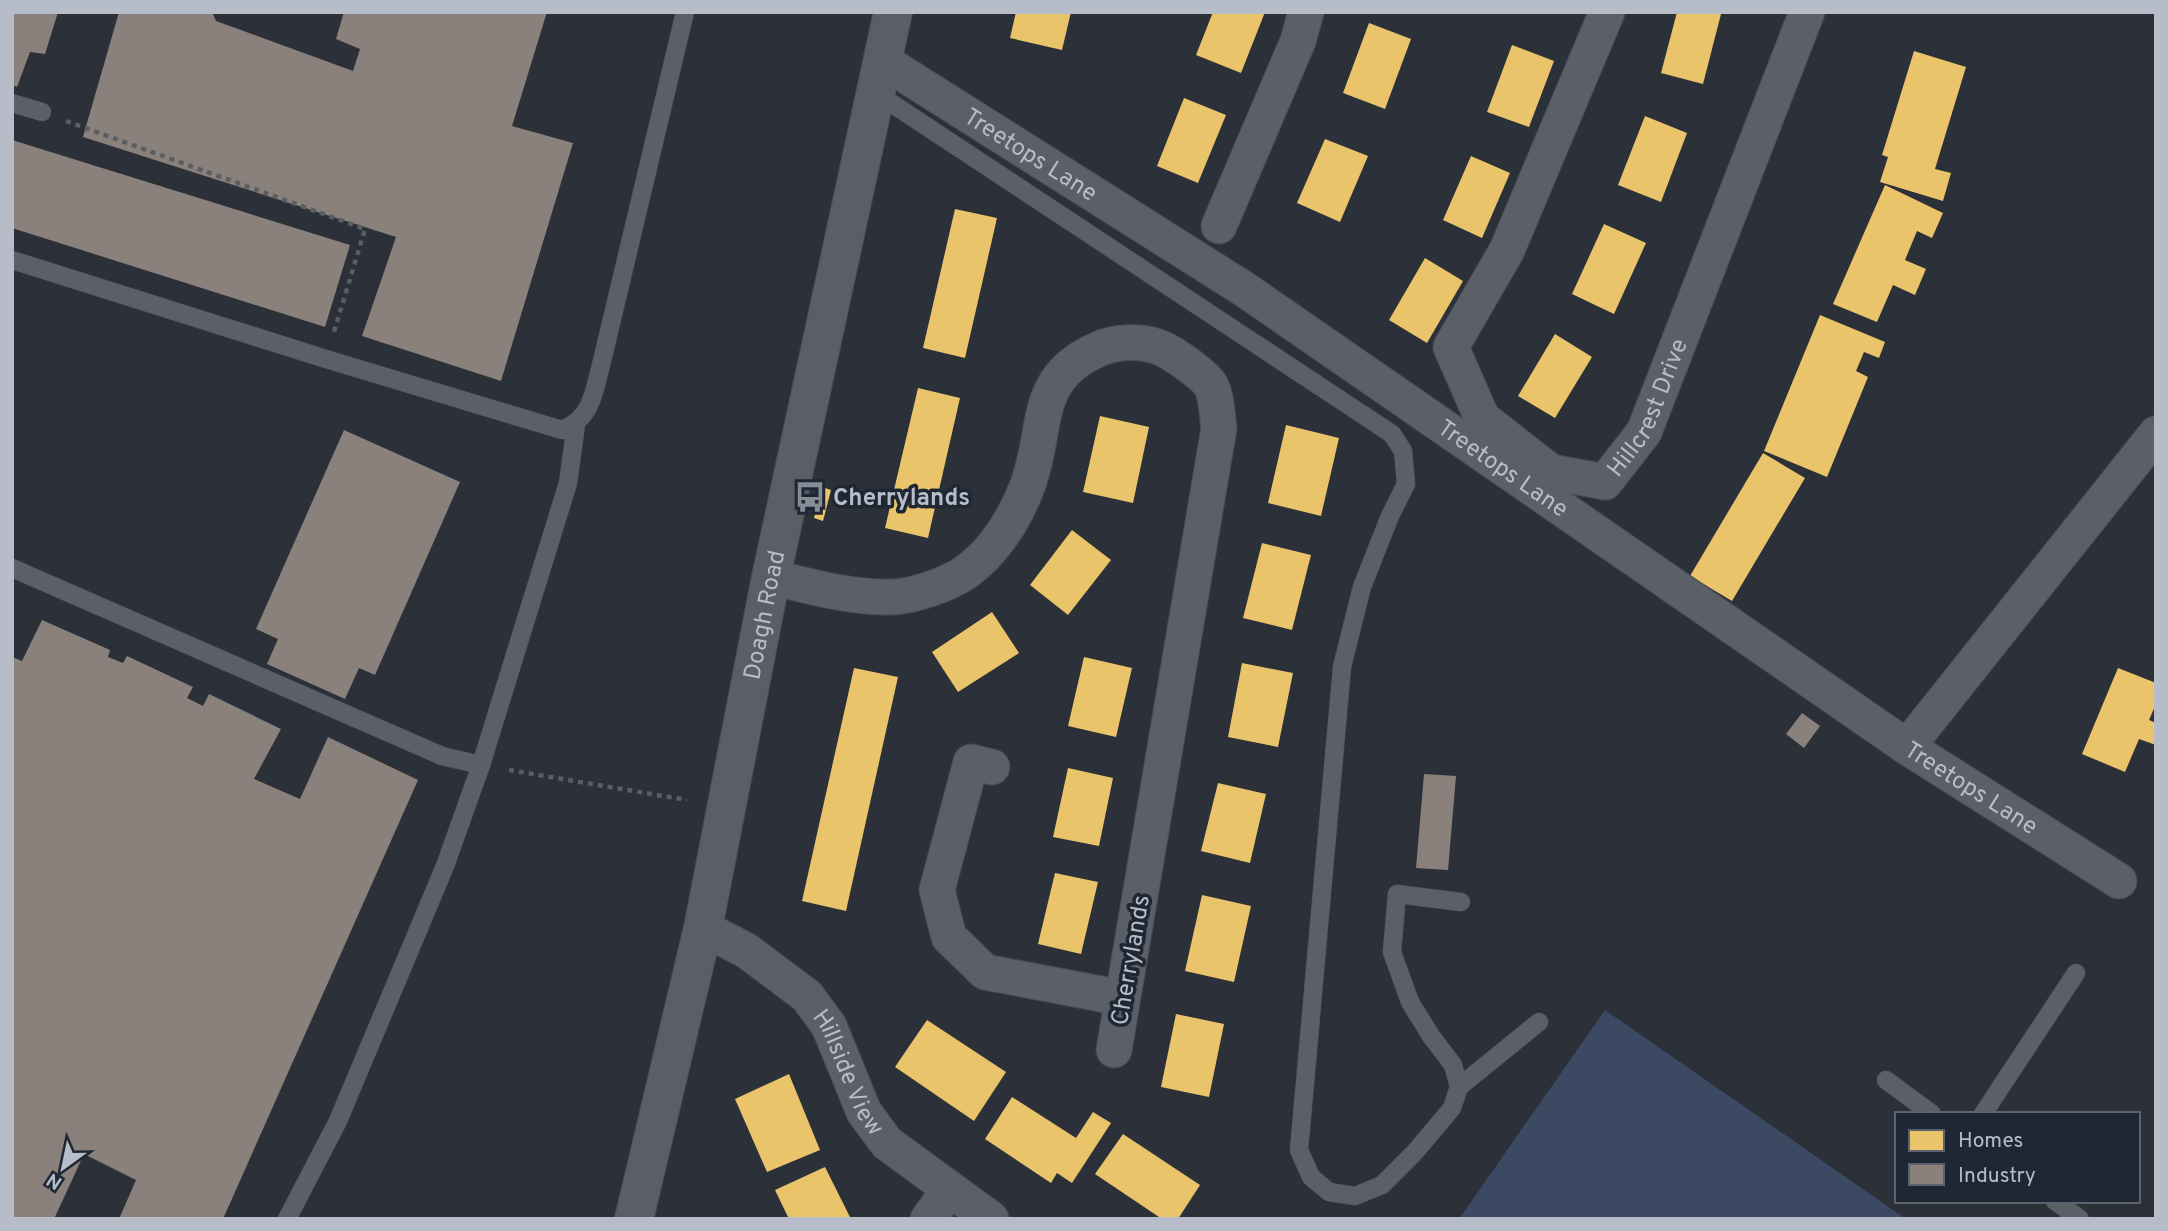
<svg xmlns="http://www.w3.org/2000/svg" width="2168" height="1231" font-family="Overpass,sans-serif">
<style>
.water{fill:#3b4963}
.homes{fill:#e9c46a}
.industry{fill:#8a817c}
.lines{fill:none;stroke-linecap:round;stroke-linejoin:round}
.lane-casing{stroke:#484b51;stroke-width:19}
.street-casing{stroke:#484b51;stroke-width:37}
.secondary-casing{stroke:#474b52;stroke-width:40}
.path{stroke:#595e63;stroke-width:4.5;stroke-dasharray:5 5;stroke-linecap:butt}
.lane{stroke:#5b5f67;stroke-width:18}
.street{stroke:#5b5f67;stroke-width:35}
.secondary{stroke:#5a5e65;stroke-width:38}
.labels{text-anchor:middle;stroke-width:7;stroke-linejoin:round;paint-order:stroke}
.street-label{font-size:24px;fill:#b6bdc9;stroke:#1f2734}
.poi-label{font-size:24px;font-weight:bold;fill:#b6bdc9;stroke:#1f2734;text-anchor:start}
</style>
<rect width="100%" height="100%" fill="#2c3038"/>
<path class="water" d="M 1605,1010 L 1906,1219 L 1459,1219 Z"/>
<g class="homes">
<path d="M 1016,12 L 1071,12 L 1062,50 L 1010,38 Z"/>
<path d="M 1213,12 L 1265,12 L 1241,73 L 1196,55 Z"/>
<path d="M 1677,12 L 1721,14 L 1703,84 L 1661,73 Z"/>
<path d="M 1369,23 L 1411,39 L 1385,109 L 1343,93 Z"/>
<path d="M 1512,45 L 1554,61 L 1529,127 L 1487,112 Z"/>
<path d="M 1914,51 L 1966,67 L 1935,169 L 1951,173 L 1943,201 L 1880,182 L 1888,157 L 1882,155 Z"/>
<path d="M 1184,98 L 1226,115 L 1198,183 L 1157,166 Z"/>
<path d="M 1645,116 L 1687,133 L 1661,202 L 1618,185 Z"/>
<path d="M 1325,139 L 1368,156 L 1340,222 L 1297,203 Z"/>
<path d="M 1471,156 L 1510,173 L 1482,238 L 1443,220 Z"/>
<path d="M 1885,185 L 1943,213 L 1932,238 L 1917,231 L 1905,260 L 1926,269 L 1915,295 L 1893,285 L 1877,322 L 1833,304 Z"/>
<path d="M 955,209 L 997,218 L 965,358 L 923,348 Z"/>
<path d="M 1604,224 L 1646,243 L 1614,314 L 1572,294 Z"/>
<path d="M 1425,258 L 1463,281 L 1427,343 L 1389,320 Z"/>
<path d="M 1820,315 L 1885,342 L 1879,358 L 1864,352 L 1856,371 L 1868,377 L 1827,477 L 1764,451 Z"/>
<path d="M 1555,334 L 1592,357 L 1555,418 L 1518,396 Z"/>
<path d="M 918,388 L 960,398 L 928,538 L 885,528 Z"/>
<path d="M 1100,416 L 1149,427 L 1133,503 L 1083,492 Z"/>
<path d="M 1286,425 L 1339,438 L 1321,516 L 1268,503 Z"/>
<path d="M 1763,453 L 1805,478 L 1732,601 L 1690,576 Z"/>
<path d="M 822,487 L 831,490 L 823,521 L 814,518 Z"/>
<path d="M 1072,530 L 1111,560 L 1068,615 L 1030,585 Z"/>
<path d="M 1262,543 L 1311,555 L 1292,630 L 1243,618 Z"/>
<path d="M 992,612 L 1019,653 L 958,692 L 932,652 Z"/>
<path d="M 1084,657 L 1132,668 L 1116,737 L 1068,726 Z"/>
<path d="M 1242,663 L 1293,673 L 1278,747 L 1228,737 Z"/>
<path d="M 854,668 L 898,677 L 846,911 L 802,901 Z"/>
<path d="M 2118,668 L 2156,683 L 2156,704 L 2149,720 L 2156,723 L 2156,745 L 2139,739 L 2125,772 L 2082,754 Z"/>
<path d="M 1068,768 L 1113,778 L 1099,846 L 1053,837 Z"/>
<path d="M 1218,783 L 1266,794 L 1250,863 L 1201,851 Z"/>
<path d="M 1055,873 L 1098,882 L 1081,954 L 1038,944 Z"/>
<path d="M 1202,895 L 1251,906 L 1234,982 L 1185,971 Z"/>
<path d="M 1176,1014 L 1224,1024 L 1209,1097 L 1161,1087 Z"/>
<path d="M 927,1020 L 1006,1072 L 974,1121 L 895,1067 Z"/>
<path d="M 789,1074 L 820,1150 L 767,1172 L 735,1099 Z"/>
<path d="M 1012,1097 L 1076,1138 L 1093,1112 L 1111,1123 L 1072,1183 L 1057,1173 L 1051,1183 L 985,1139 Z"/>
<path d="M 1123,1134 L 1200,1185 L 1178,1219 L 1162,1219 L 1095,1174 Z"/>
<path d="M 825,1167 L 851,1219 L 789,1219 L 775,1190 Z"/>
</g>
<g class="industry">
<path d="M 12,12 L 58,12 L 45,54 L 30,52 L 17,87 L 12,85 Z"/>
<path d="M 119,12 L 212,12 L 216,21 L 353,71 L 360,49 L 336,39 L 344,12 L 547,12 L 512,126 L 573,143 L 501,381 L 362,336 L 396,237 L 83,137 Z"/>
<path d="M 12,140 L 350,245 L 325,327 L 12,228 Z"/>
<path d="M 344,430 L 460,482 L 375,675 L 359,668 L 345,699 L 267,664 L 278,639 L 256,629 Z"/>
<path d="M 42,620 L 110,650 L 108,657 L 123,663 L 127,656 L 193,687 L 187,698 L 203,706 L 209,694 L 281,729 L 254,779 L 300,799 L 328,737 L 418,780 L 223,1219 L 119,1219 L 136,1180 L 84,1154 L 54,1219 L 12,1219 L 12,657 L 22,661 Z"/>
<path d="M 1802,713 L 1820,726 L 1804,748 L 1786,734 Z"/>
<path d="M 1424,774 L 1456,776 L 1448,870 L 1416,868 Z"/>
</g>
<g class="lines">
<defs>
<g id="lane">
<path d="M 876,93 L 1392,434 L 1403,451 L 1406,484 L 1390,516 L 1362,587 L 1342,667 L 1299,1150 L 1311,1177 L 1329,1192 L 1355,1196 L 1382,1185 L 1415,1152 L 1452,1108 L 1459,1087 L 1453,1065 L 1431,1036 L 1410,1002 L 1392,952 L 1397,894 L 1461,902"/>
<path d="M 12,103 L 42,112"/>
<path d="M 12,260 L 326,359 L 562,430 C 593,418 594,390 602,361 L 685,12"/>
<path d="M 12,568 L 442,756 L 481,765"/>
<path d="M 1886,1080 L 1932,1114"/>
<path d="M 1459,1087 L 1539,1022"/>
<path d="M 1983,1114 L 2076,973"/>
<path d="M 2055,1201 L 2080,1219"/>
<path d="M 287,1219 L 338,1121 L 445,866 L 481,765 L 568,483 L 576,425"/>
</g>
<g id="street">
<path id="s1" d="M 1607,12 L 1507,250 L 1451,347 L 1482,418 L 1551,472 L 1605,482 L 1644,432 L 1807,12"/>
<path id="s2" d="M 883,61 L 1244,289 L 1907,747 L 2119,881"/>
<path d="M 1219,226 L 1298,41 L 1306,12"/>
<path d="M 771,577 C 809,586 851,598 891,597 C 912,597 949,584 966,572 C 995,551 1014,520 1027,487 C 1049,431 1030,378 1099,349 C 1117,341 1142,340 1161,348 C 1173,353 1205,375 1211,386 C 1217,397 1217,416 1219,428 L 1114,1050"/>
<path d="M 1907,747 L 2156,434"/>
<path d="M 992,767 L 971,762 L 937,890 L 949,937 L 985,972 L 1122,998"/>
<path id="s3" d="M 703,928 L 747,951 L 807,996 L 829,1026 L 864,1112 L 887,1143 L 991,1219"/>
<path d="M 928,1219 L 950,1189"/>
</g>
<g id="secondary">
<path id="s4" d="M 634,1219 L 703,928 L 771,577 L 893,12"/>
</g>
</defs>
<use href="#lane" class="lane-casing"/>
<use href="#street" class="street-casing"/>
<use href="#secondary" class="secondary-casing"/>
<g class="path">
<path d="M 66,121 L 365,229 L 334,332"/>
<path d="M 509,770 L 687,800"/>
</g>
<use href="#lane" class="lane"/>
<use href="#street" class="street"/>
<use href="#secondary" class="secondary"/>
</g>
<defs>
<symbol id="bus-bare" viewBox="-9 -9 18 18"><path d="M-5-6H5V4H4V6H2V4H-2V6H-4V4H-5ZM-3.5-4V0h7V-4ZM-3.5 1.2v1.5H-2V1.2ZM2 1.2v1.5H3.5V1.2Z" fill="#868c96" stroke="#1f2734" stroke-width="2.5" paint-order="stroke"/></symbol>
</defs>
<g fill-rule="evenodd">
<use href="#bus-bare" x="788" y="475" width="44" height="44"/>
</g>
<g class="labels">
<g class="street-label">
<text dy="8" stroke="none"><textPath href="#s2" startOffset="175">Treetops Lane</textPath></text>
<text dy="8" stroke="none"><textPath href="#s1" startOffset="677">Hillcrest Drive</textPath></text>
<text dy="8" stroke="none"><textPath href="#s2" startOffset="742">Treetops Lane</textPath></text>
<text dy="8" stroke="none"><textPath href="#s4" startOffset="618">Doagh Road</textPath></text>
<text dy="8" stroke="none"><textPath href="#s2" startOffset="1309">Treetops Lane</textPath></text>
<text transform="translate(1130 960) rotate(-80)" y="8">Cherrylands</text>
<text dy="8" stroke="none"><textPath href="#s3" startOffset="212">Hillside View</textPath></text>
</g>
<g class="poi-label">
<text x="833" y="505">Cherrylands</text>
</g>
</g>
<rect width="2168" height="1231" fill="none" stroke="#b6bdc9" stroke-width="28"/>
<rect x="1895" y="1112" width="245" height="91" fill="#1f2734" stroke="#5b6370" stroke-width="2"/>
<rect x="1909" y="1130" width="35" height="21" fill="#e9c46a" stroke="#5b6370" stroke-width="2"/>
<text x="1958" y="1147" font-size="21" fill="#b6bdc9">Homes</text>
<rect x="1909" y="1164" width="35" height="21" fill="#8a817c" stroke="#5b6370" stroke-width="2"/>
<text x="1958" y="1182" font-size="21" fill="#b6bdc9">Industry</text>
<g transform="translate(63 1168) rotate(213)" stroke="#1f2734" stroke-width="5" paint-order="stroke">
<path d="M0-5L12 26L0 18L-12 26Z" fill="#b6bdc9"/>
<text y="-10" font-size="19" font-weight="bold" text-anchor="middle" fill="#b6bdc9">N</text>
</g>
</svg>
